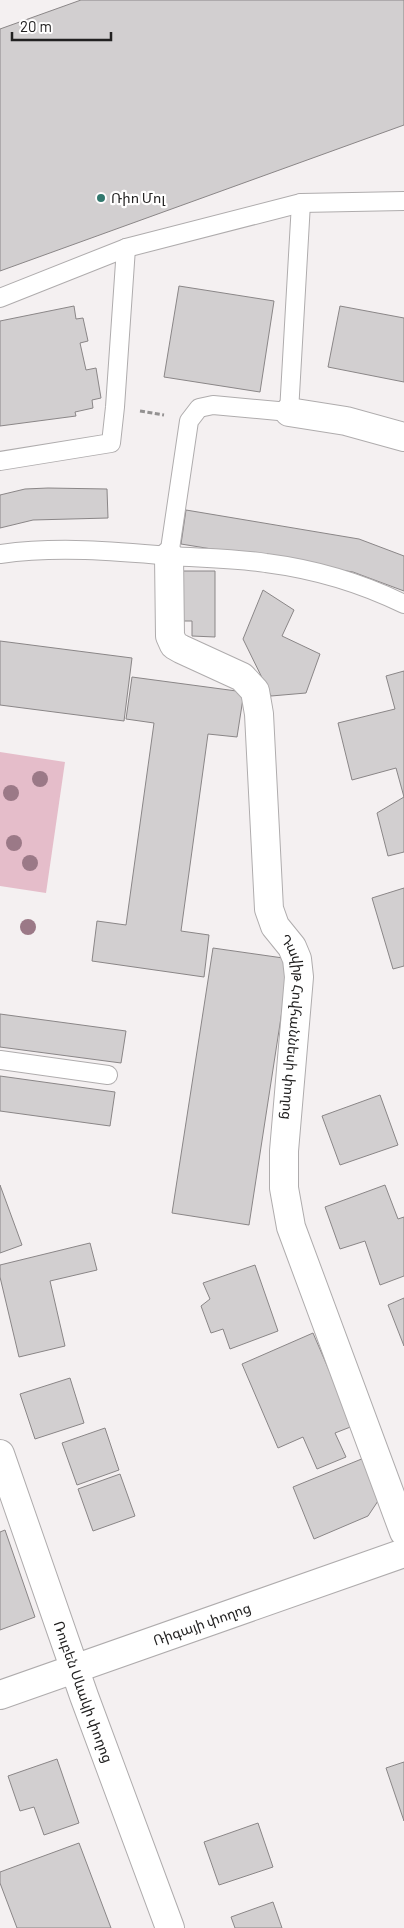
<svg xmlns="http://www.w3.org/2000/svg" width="404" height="1928" font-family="Barlow,'Noto Sans Armenian',sans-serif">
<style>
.green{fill:#e5bdca}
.building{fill:#d2cfd0;stroke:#8a8687}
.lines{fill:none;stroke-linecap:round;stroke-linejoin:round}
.lane-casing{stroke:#afacad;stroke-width:20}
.street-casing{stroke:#afacad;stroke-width:30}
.secondary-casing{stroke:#afacad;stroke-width:30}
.path{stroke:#939191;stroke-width:3;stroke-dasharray:5 2.5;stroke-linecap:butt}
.lane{stroke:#fff;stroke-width:18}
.street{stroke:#fff;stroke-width:28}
.secondary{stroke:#fff;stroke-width:28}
.tree{fill:#9b7987}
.poi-dot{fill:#32786e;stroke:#fffefe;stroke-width:2}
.labels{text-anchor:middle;stroke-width:4.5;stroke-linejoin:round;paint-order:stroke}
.poi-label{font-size:14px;fill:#222121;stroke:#fffefe;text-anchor:start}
.street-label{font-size:14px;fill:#222121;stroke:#fffefe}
</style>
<rect width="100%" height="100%" fill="#f4f0f1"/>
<path class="green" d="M 0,752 L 65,762 L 46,893 L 0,886 Z"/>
<g class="building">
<path d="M 81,0 L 404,0 L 404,125 L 0,271 L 0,29 Z"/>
<path d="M 179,286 L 274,301 L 260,392 L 164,377 Z"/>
<path d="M 74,306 L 76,319 L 83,318 L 88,341 L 80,343 L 86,370 L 96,368 L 101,398 L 92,400 L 93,408 L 75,412 L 76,416 L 0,426 L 0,321 Z"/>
<path d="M 340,306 L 404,318 L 404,382 L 328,367 Z"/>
<path d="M 48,488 L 107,489 L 108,518 L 33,520 L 0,528 L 0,495 L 25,489 Z"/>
<path d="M 186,510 L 359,539 L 404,556 L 404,591 L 353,572 L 181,544 Z"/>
<path d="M 178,571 L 215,571 L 215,637 L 192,636 L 192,621 L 178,621 Z"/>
<path d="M 263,590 L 294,610 L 282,636 L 320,654 L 306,693 L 271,696 L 243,639 Z"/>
<path d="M 0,641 L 132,658 L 124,721 L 0,705 Z"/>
<path d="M 404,671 L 404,852 L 388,856 L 377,813 L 404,797 L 396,768 L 352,780 L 338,723 L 395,709 L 386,676 Z"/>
<path d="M 132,677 L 244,692 L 237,737 L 208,734 L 181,931 L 209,935 L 204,977 L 92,961 L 97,921 L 126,925 L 154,723 L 126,719 Z"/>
<path d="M 404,888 L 404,966 L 393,969 L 372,898 Z"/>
<path d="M 213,948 L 290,959 L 249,1225 L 172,1213 Z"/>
<path d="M 0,1014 L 126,1031 L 121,1063 L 0,1047 Z"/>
<path d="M 0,1076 L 115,1092 L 110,1126 L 0,1111 Z"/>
<path d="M 380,1095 L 398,1145 L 340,1165 L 322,1116 Z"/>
<path d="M 0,1185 L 22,1245 L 0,1253 Z"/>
<path d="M 385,1185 L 398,1219 L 404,1217 L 404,1276 L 380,1285 L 365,1241 L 340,1249 L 325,1207 Z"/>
<path d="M 90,1243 L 97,1270 L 50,1281 L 65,1346 L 19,1357 L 0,1277 L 0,1265 Z"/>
<path d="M 255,1265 L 278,1331 L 230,1349 L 223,1329 L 211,1333 L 201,1306 L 210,1299 L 203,1283 Z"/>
<path d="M 404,1298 L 404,1346 L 388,1305 Z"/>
<path d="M 313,1333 L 353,1426 L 335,1433 L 346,1457 L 317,1469 L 303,1437 L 278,1448 L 242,1364 Z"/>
<path d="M 70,1378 L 84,1423 L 35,1439 L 20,1394 Z"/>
<path d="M 105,1428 L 119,1470 L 77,1485 L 62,1443 Z"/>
<path d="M 364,1458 L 380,1498 L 368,1516 L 314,1539 L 293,1487 Z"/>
<path d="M 120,1474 L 135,1516 L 93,1531 L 78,1489 Z"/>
<path d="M 5,1530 L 35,1617 L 0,1630 L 0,1532 Z"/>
<path d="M 57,1759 L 79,1823 L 44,1835 L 34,1807 L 20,1811 L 8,1776 Z"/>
<path d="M 404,1762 L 404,1821 L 386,1768 Z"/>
<path d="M 258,1823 L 273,1867 L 219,1885 L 204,1842 Z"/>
<path d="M 79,1843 L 111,1928 L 17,1928 L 0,1883 L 0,1872 Z"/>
<path d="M 273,1902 L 282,1928 L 235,1928 L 231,1917 Z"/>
</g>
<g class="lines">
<defs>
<g id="lane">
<path d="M 0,298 L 126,248 L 301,203 L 404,201"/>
<path d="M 0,461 L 111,443 L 115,407 L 126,248"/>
<path d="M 0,554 C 57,546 114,551 171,556 C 202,558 235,558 266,563 C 313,569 361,583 404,604"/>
<path d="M 169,556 L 189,421 L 199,408 L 213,405 L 289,412 L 301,203"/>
<path d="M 0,1060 L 108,1075"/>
</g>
<g id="street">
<path d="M 289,412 L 346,421 L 404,437"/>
<path id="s1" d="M 169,556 L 170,636 L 174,645 L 181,649 L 242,677 L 255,691 L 259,714 L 269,909 L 275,926 L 292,947 L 297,959 L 299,977 L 284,1151 L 284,1188 L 291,1227 L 404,1532"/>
<path id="s2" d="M 0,1454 L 84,1696 L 170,1928"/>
</g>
<g id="secondary">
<path id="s3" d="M 0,1695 L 404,1553"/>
</g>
</defs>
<use href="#lane" class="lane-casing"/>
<use href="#street" class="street-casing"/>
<use href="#secondary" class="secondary-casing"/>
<path class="path" d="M 140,411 L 164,415"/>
<use href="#lane" class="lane"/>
<use href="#street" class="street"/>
<use href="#secondary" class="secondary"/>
</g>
<g class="tree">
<circle cx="40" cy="779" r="8"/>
<circle cx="11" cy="793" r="8"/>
<circle cx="14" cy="843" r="8"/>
<circle cx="30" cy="863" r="8"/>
<circle cx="28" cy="927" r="8"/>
</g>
<circle class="poi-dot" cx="101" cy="198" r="5"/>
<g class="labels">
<g class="poi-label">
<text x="111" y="203">Ռիո Մոլ</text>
</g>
<g class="street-label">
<text dy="5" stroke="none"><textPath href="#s1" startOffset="528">Դավիթ Հովհաննեսի փողոց</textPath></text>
<text dy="5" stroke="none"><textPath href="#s3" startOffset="214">Ռիգայի փողոց</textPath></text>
<text dy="5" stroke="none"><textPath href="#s2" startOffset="252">Ռուբեն Սևակի փողոց</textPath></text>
</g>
</g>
<path d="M12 32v8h99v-8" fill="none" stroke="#222121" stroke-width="2.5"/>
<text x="20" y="32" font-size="15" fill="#222121" stroke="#fffefe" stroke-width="4" paint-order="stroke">20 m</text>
</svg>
